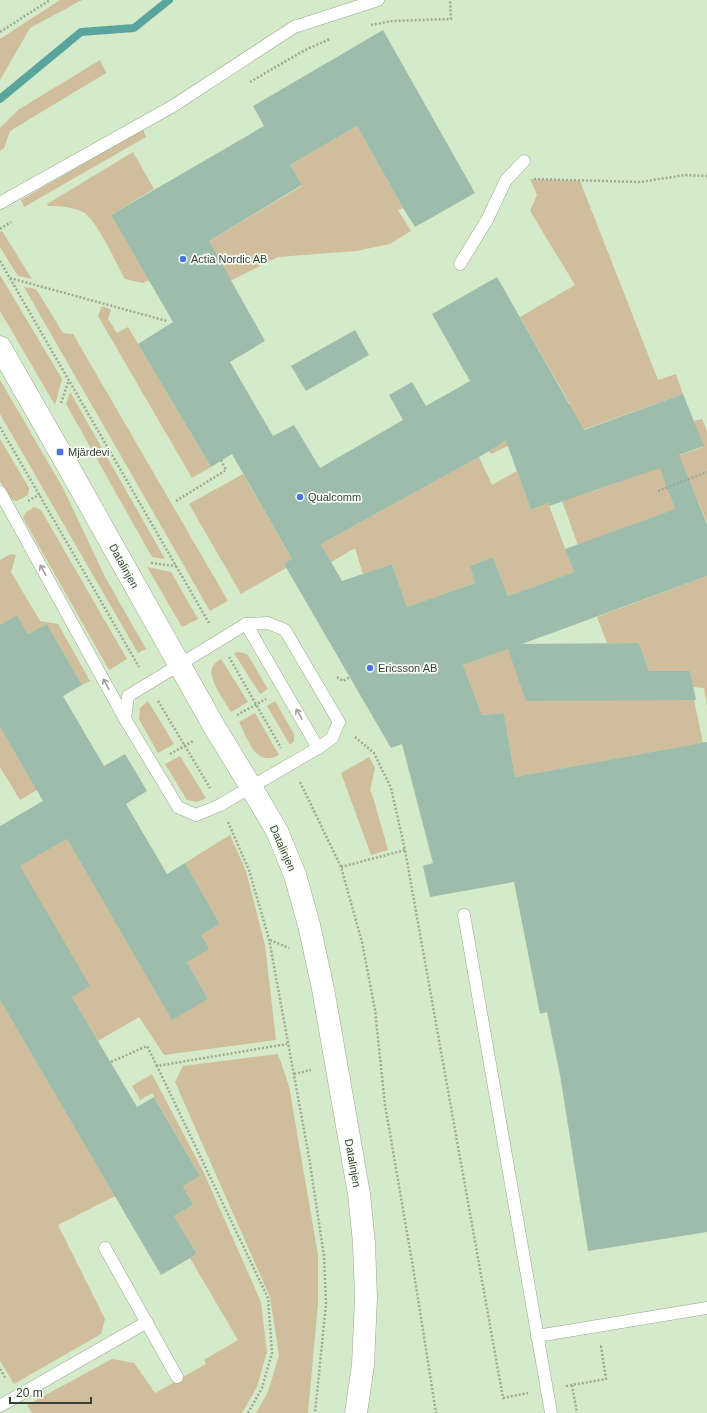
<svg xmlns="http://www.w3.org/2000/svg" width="707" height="1413" font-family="Helvetica,sans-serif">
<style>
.built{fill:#d4eac9}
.green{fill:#cfbd9c}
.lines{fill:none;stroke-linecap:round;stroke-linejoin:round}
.stream{stroke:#59a59e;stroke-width:8}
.building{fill:#9ebcac;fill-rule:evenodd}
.service-casing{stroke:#97a88f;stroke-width:13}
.tertiary-casing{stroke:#97a88f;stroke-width:23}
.path{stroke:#9daa96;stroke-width:2.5;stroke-dasharray:2 2;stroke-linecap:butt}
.service{stroke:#fff;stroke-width:12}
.tertiary{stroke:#fff;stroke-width:22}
.oneway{stroke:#9c9f9a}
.poi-dot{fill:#4c74e8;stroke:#f7fff4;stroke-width:1.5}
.labels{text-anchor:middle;stroke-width:3.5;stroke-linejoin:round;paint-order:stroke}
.poi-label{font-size:11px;fill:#383f34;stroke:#f7fff4;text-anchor:start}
.street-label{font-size:11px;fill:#383f34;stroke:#f7fff4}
</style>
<rect width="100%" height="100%" fill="#e3f5da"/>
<rect class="built" x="0" y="0" width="707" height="1413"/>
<g class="green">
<path d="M 60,0 L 82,0 L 30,28 L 0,80 L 0,39 Z"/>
<path d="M 100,60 L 106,73 L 10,131 L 4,148 L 0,151 L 0,128 L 18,110 Z"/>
<path d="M 357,126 L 403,208 L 398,210 L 411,231 L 390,244 L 356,251 L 278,257 L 230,281 L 209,241 L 302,186 L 290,165 Z"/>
<path d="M 143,129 L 146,137 L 24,207 L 21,200 Z"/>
<path d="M 133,152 L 154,189 L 111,215 L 149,280 L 143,283 L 125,279 C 115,262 101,228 87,215 C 79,207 59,206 48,206 L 47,204 Z"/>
<path d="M 530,179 L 580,181 L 658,380 L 676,374 L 683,394 L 537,446 L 531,435 L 491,454 L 489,451 L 570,404 L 520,317 L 575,285 L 530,211 L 537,195 Z"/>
<path d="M 2,231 L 32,279 L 18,276 L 0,247 L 0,232 Z"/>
<path d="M 0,275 L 62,379 L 55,405 L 0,311 Z"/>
<path d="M 24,287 L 36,289 L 63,333 L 73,334 L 228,601 L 210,611 Z"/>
<path d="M 102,306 L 111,310 L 108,319 L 117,333 L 128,327 L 211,467 L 192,478 L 98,316 Z"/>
<path d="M 0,380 L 63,488 L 105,577 L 146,649 L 138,653 L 0,414 Z"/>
<path d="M 70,392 L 165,559 L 152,557 L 66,404 Z"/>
<path d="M 702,419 L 707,431 L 707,522 L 691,485 L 669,493 L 675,509 L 578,545 L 561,498 L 594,491 L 635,476 L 634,471 L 703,447 L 694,421 Z"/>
<path d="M 0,439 L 29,488 L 28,495 L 17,501 L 11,500 L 0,481 Z"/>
<path d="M 479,457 L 492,485 L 517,471 L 531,510 L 548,503 L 574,572 L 508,596 L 493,557 L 470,566 L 475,583 L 407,607 L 392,564 L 363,574 L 355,548 L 331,562 L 321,544 Z"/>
<path d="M 243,474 L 292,559 L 286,568 L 241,594 L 189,504 Z"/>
<path d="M 34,507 L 41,510 L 127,659 L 109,670 L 23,518 L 25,513 Z"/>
<path d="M 11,554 L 16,555 L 11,572 L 40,621 L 58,624 L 90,681 L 82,685 L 47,624 L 28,634 L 17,615 L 0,625 L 0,560 Z"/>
<path d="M 147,567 L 171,572 L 198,619 L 182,627 Z"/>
<path d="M 707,576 L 707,706 L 704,688 L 693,687 L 690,671 L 649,671 L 639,643 L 607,643 L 597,617 Z"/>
<path d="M 508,649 L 694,700 L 703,743 L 515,777 L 504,713 L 482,715 L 463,665 Z"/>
<path d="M 239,652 L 247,654 L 268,689 L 260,694 L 234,653 Z"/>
<path d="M 221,659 L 248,702 L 231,712 C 225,702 208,679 212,668 C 213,664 218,661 221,659 Z"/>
<path d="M 148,701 L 174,744 L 158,753 L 139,719 L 140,708 Z"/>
<path d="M 275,701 L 294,734 L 294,741 L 290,745 L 267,706 Z"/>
<path d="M 255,713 L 279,755 C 255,768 248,739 239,722 Z"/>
<path d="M 0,727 L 37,790 L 20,800 L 0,767 Z"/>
<path d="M 180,756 L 206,798 L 197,802 L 187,800 L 165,764 Z"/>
<path d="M 369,757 L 375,768 L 370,790 L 373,797 L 388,850 L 371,855 L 341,773 Z"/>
<path d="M 230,835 L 246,871 L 265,945 L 276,1040 L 164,1055 L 139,1017 L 98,1041 L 72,997 L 89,986 L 4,875 L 67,839 L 172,1019 L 208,999 L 187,962 L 201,935 L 220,924 L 185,863 Z"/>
<path d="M 0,1000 L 115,1196 L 58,1225 L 105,1319 L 101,1334 L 14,1384 L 0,1361 Z"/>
<path d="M 278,1054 L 289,1086 L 318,1255 L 318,1304 L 308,1413 L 256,1413 L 268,1392 L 279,1355 L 270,1297 L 175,1082 L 183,1066 Z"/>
<path d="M 152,1074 L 204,1173 L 261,1302 L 267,1352 L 257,1387 L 242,1413 L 32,1413 L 27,1405 L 112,1359 L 134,1363 L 155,1393 L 206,1364 L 204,1360 L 238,1340 L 190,1258 L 197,1254 L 174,1216 L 193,1205 L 183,1186 L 200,1176 L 152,1093 L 140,1100 L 132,1086 Z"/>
</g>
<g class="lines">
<path class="stream" d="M 0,99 L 81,32 L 134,28 L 169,0"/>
</g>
<g class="building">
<path d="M 383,30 L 475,193 L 415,227 L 403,208 L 357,126 L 290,165 L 302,185 L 209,241 L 265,341 L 230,362 L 273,436 L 294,425 L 320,468 L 403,420 L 389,395 L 412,382 L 426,406 L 470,381 L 432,314 L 497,277 L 584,430 L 683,394 L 704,446 L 679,455 L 707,524 L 707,576 L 522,644 L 639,643 L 649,671 L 690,671 L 696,700 L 526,701 L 508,649 L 463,665 L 482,715 L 504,713 L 515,777 L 707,742 L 707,1232 L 588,1251 L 560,1075 L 547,1012 L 540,1014 L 514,882 L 430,897 L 423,866 L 433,863 L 402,744 L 391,748 L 284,564 L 292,559 L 232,454 L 211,467 L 138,344 L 173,322 L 111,215 L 264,126 L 253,106 ZM 506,441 L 531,510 L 548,503 L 549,506 L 660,468 L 675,509 L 565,549 L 574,572 L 508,596 L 493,557 L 470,566 L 475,583 L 407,607 L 392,564 L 342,581 L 321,544 L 479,457 Z"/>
<path d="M 355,330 L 369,355 L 306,391 L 291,366 Z"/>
<path d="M 17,615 L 28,634 L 47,624 L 82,685 L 63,696 L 104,766 L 125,754 L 147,791 L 126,804 L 167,874 L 185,863 L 220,924 L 201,935 L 209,949 L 187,962 L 208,999 L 172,1020 L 67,839 L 20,866 L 90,986 L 72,997 L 137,1107 L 154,1097 L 200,1176 L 183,1186 L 193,1205 L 174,1216 L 197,1254 L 161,1275 L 0,1000 L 0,826 L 43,801 L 0,727 L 0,625 Z"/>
</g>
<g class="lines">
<defs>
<g id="service">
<path d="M 0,203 L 173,106 L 294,27 L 378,0"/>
<path d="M 460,264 L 487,220 L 506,180 L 524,161"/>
<path d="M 0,492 L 125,719"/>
<path d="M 268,623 L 285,630 L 339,722 L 332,738 L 318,748 L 220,805 L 196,815 L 178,807 L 125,719 L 128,696 L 246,624 Z"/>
<path d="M 246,624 L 318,748"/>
<path d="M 464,915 L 551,1413"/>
<path d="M 105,1248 L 177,1377"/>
<path d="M 537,1336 L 707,1308"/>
<path d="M 0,1406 L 147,1322"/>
</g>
<path id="tertiary" d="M 0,347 L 60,452 L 215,728 L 251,787 L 277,831 L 295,875 L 309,925 L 323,989 L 359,1194 L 364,1243 L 366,1298 L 363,1365 L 356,1413"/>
</defs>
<use href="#service" class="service-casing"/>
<use href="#tertiary" class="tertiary-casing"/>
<g class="path">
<path d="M 371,25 L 392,21 L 451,19 L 450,0"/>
<path d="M 0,32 L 50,0"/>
<path d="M 250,82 L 305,50 L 330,39"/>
<path d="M 534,179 L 640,182 L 685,175 L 707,176"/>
<path d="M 0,229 L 11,222"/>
<path d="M 0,261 L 209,623"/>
<path d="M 10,278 L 167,321"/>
<path d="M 61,403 L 69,380"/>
<path d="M 0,427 L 139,667"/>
<path d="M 658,491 L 707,472"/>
<path d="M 28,501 L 40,494"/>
<path d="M 176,501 L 226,470 L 221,460"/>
<path d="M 151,563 L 176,566"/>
<path d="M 229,657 L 281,748"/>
<path d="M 337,677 L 343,681 L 350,677"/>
<path d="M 158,701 L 210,788"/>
<path d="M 237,715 L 266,699"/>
<path d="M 355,737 L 374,753 L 391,788 L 405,850 L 503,1398 L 528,1393"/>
<path d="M 170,754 L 193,741"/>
<path d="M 300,782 L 341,867 L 362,942 L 375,1010 L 385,1105 L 413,1267 L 436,1413"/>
<path d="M 228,822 L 249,870 L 269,939 L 309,1157 L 324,1256 L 326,1304 L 315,1413"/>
<path d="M 341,867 L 405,850"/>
<path d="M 270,940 L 289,948"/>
<path d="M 111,1062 L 147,1046 L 157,1066"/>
<path d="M 294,1074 L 311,1070"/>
<path d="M 0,1369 L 6,1379"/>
<path d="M 572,1385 L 577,1413"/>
<path d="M 566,1386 L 606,1379 L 601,1346 L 602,1346"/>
<path d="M 248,1413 L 262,1388 L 272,1353 L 268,1298 L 157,1066 L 287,1044"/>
</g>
<use href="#service" class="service"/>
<use href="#tertiary" class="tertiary"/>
</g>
<defs><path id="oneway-shaft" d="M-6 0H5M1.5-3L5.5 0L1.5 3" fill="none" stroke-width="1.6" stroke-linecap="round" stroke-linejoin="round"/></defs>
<g class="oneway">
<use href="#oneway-shaft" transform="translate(43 570) rotate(-119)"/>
<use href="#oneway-shaft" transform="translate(106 684) rotate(-119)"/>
<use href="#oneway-shaft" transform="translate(299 714) rotate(-120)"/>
</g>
<g class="poi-dot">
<circle cx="183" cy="259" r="4"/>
<rect x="56" y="448" width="8" height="8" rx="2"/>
<circle cx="300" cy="497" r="4"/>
<circle cx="370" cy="668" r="4"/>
</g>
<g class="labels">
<g class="poi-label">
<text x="191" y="263">Actia Nordic AB</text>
<text x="68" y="456">Mjärdevi</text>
<text x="308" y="501">Qualcomm</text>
<text x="378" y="672">Ericsson AB</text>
</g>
<g class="street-label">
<text transform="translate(124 566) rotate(61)" y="4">Datalinjen</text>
<text transform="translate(283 848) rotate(66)" y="4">Datalinjen</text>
<text transform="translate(353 1163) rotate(80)" y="4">Datalinjen</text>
</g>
</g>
<path d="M10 1397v6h81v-6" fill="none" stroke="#383f34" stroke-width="2"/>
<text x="16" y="1397" font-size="12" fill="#383f34" stroke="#f7fff4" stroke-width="3" paint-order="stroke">20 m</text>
</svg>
